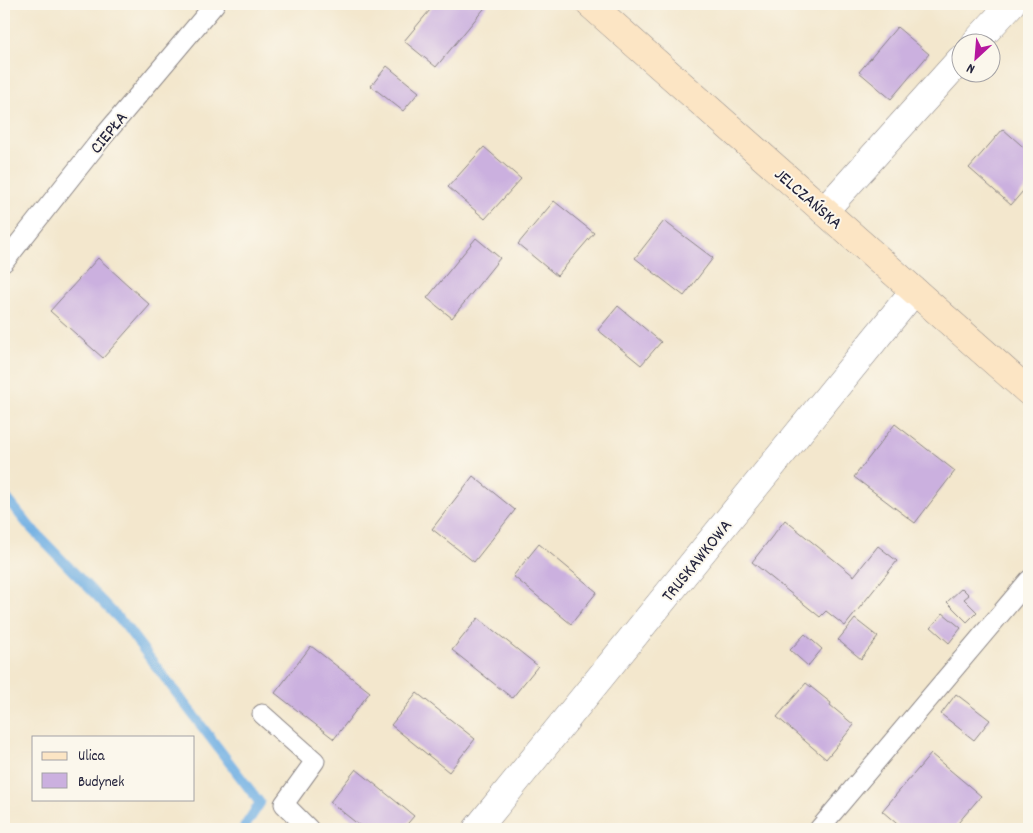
<svg xmlns="http://www.w3.org/2000/svg" width="1033" height="833" font-family="Dekko,sans-serif">
<style>
.lines{fill:none;stroke-linecap:round;stroke-linejoin:round}
.stream{stroke:#6fafe3;stroke-width:10}
.building{fill:#cbb0df}
.lane-casing{stroke:#8a8484;stroke-width:21}
.street-casing{stroke:#8a8484;stroke-width:29}
.secondary-casing{stroke:#8a8484;stroke-width:29}
.lane{stroke:#fff;stroke-width:19}
.street{stroke:#fff;stroke-width:28}
.secondary{stroke:#fce5c4;stroke-width:28}
.labels{text-anchor:middle;stroke-width:4;stroke-linejoin:round;paint-order:stroke}
.street-label{font-size:18px;fill:#22223b;stroke:#fbf7ec}
</style>
<rect width="100%" height="100%" fill="#fbf7ec"/>
<filter id="ink" filterUnits="userSpaceOnUse"><feTurbulence type="fractalNoise" baseFrequency=".02" numOctaves="2"/><feDisplacementMap in="SourceGraphic" scale="10" xChannelSelector="R" yChannelSelector="G"/><feConvolveMatrix kernelMatrix="1 2 1 2 8 2 1 2 1" color-interpolation-filters="sRGB"/></filter>
<filter id="wash" filterUnits="userSpaceOnUse"><feTurbulence type="fractalNoise" baseFrequency=".0096" numOctaves="4" result="noise"/><feDisplacementMap in="SourceGraphic" scale="20" xChannelSelector="R" yChannelSelector="G"/><feGaussianBlur stdDeviation="1.12" result="paint"/><feColorMatrix in="noise" values="0 0 0 0 0 0 0 0 0 0 0 0 0 0 0 0 0 1.4 0 .05"/><feComposite in="paint" operator="in"/></filter>
<g filter="url(#wash)">
<rect width="100%" height="100%" fill="#f3e7cd"/>
<g class="lines">
<path class="stream" d="M 4,495 L 30,527 L 124,624 L 260,803 L 243,829"/>
</g>
<g id="blocks">
<g class="building">
<path d="M 435,4 L 488,4 L 436,67 L 404,41 Z"/>
<path d="M 897,27 L 929,54 L 891,99 L 859,72 Z"/>
<path d="M 387,66 L 419,92 L 403,111 L 371,86 Z"/>
<path d="M 1003,129 L 1029,152 L 1029,184 L 1011,205 L 969,168 Z"/>
<path d="M 484,147 L 521,179 L 485,219 L 448,187 Z"/>
<path d="M 554,201 L 594,233 L 557,276 L 518,244 Z"/>
<path d="M 664,221 L 713,258 L 684,296 L 635,258 Z"/>
<path d="M 476,238 L 500,258 L 452,318 L 427,298 Z"/>
<path d="M 98,258 L 150,305 L 103,358 L 50,311 Z"/>
<path d="M 618,306 L 661,342 L 641,365 L 598,330 Z"/>
<path d="M 895,424 L 955,471 L 915,523 L 854,477 Z"/>
<path d="M 473,476 L 515,510 L 474,562 L 432,529 Z"/>
<path d="M 785,520 L 854,576 L 878,546 L 897,561 L 845,626 L 826,611 L 820,617 L 752,562 Z"/>
<path d="M 539,544 L 597,592 L 571,624 L 513,576 Z"/>
<path d="M 962,588 L 969,595 L 964,599 L 977,612 L 967,622 L 947,602 Z"/>
<path d="M 943,613 L 961,628 L 949,643 L 931,627 Z"/>
<path d="M 478,618 L 538,666 L 512,698 L 452,650 Z"/>
<path d="M 855,619 L 878,637 L 861,659 L 838,640 Z"/>
<path d="M 805,634 L 822,649 L 808,666 L 790,650 Z"/>
<path d="M 311,646 L 370,692 L 334,739 L 275,693 Z"/>
<path d="M 806,683 L 831,703 L 830,705 L 854,725 L 826,759 L 777,717 Z"/>
<path d="M 417,693 L 475,739 L 449,772 L 391,725 Z"/>
<path d="M 956,694 L 990,720 L 974,740 L 941,714 Z"/>
<path d="M 931,754 L 981,796 L 953,829 L 903,829 L 882,811 Z"/>
<path d="M 356,769 L 414,816 L 403,829 L 364,829 L 330,802 Z"/>
</g>
</g>
</g>
<g filter="url(#ink)">
<use href="#blocks" fill-opacity="0" stroke="#8a8484" stroke-width="1"/>
<g class="lines">
<defs>
<g id="lane">
<path d="M 4,262 L 102,138 L 215,4"/>
<path d="M 262,714 L 315,761 L 284,804 L 309,829"/>
<path d="M 819,829 L 1029,580"/>
</g>
<g id="street">
<path d="M 976,42 L 1011,4"/>
<path d="M 824,211 L 960,60"/>
<path d="M 477,829 L 914,291"/>
</g>
<path id="secondary" d="M 590,4 L 1029,392"/>
</defs>
<use href="#lane" class="lane-casing"/>
<use href="#street" class="street-casing"/>
<use href="#secondary" class="secondary-casing"/>
<use href="#lane" class="lane"/>
<use href="#street" class="street"/>
<use href="#secondary" class="secondary"/>
</g>
</g>
<g class="labels">
<g class="street-label">
<text transform="translate(108 132) rotate(-51)" y="6">CIEPŁA</text>
<text transform="translate(809 198) rotate(41)" y="6">JELCZAŃSKA</text>
<text transform="translate(696 560) rotate(-51)" y="6">TRUSKAWKOWA</text>
</g>
</g>
<rect width="1033" height="833" fill="none" stroke="#fbf7ec" stroke-width="20"/>
<rect x="32" y="736" width="162" height="65" fill="#fbf7ec" stroke="#a4a2a5"/>
<rect x="42" y="752" width="25" height="8" fill="#fce5c4" stroke="#a4a2a5"/>
<text x="78" y="760" font-size="15" fill="#22223b">Ulica</text>
<rect x="42" y="773" width="25" height="15" fill="#cbb0df" stroke="#a4a2a5"/>
<text x="78" y="786" font-size="15" fill="#22223b">Budynek</text>
<g transform="translate(976 58) rotate(206)"><circle r="24" fill="#fbf7ec" stroke="#a4a2a5"/>
<path d="M0-4L9 19L0 12L-9 19Z" fill="#b5179e"/>
<text y="-8" font-size="14" font-weight="bold" text-anchor="middle" fill="#22223b">N</text>
</g>
</svg>
